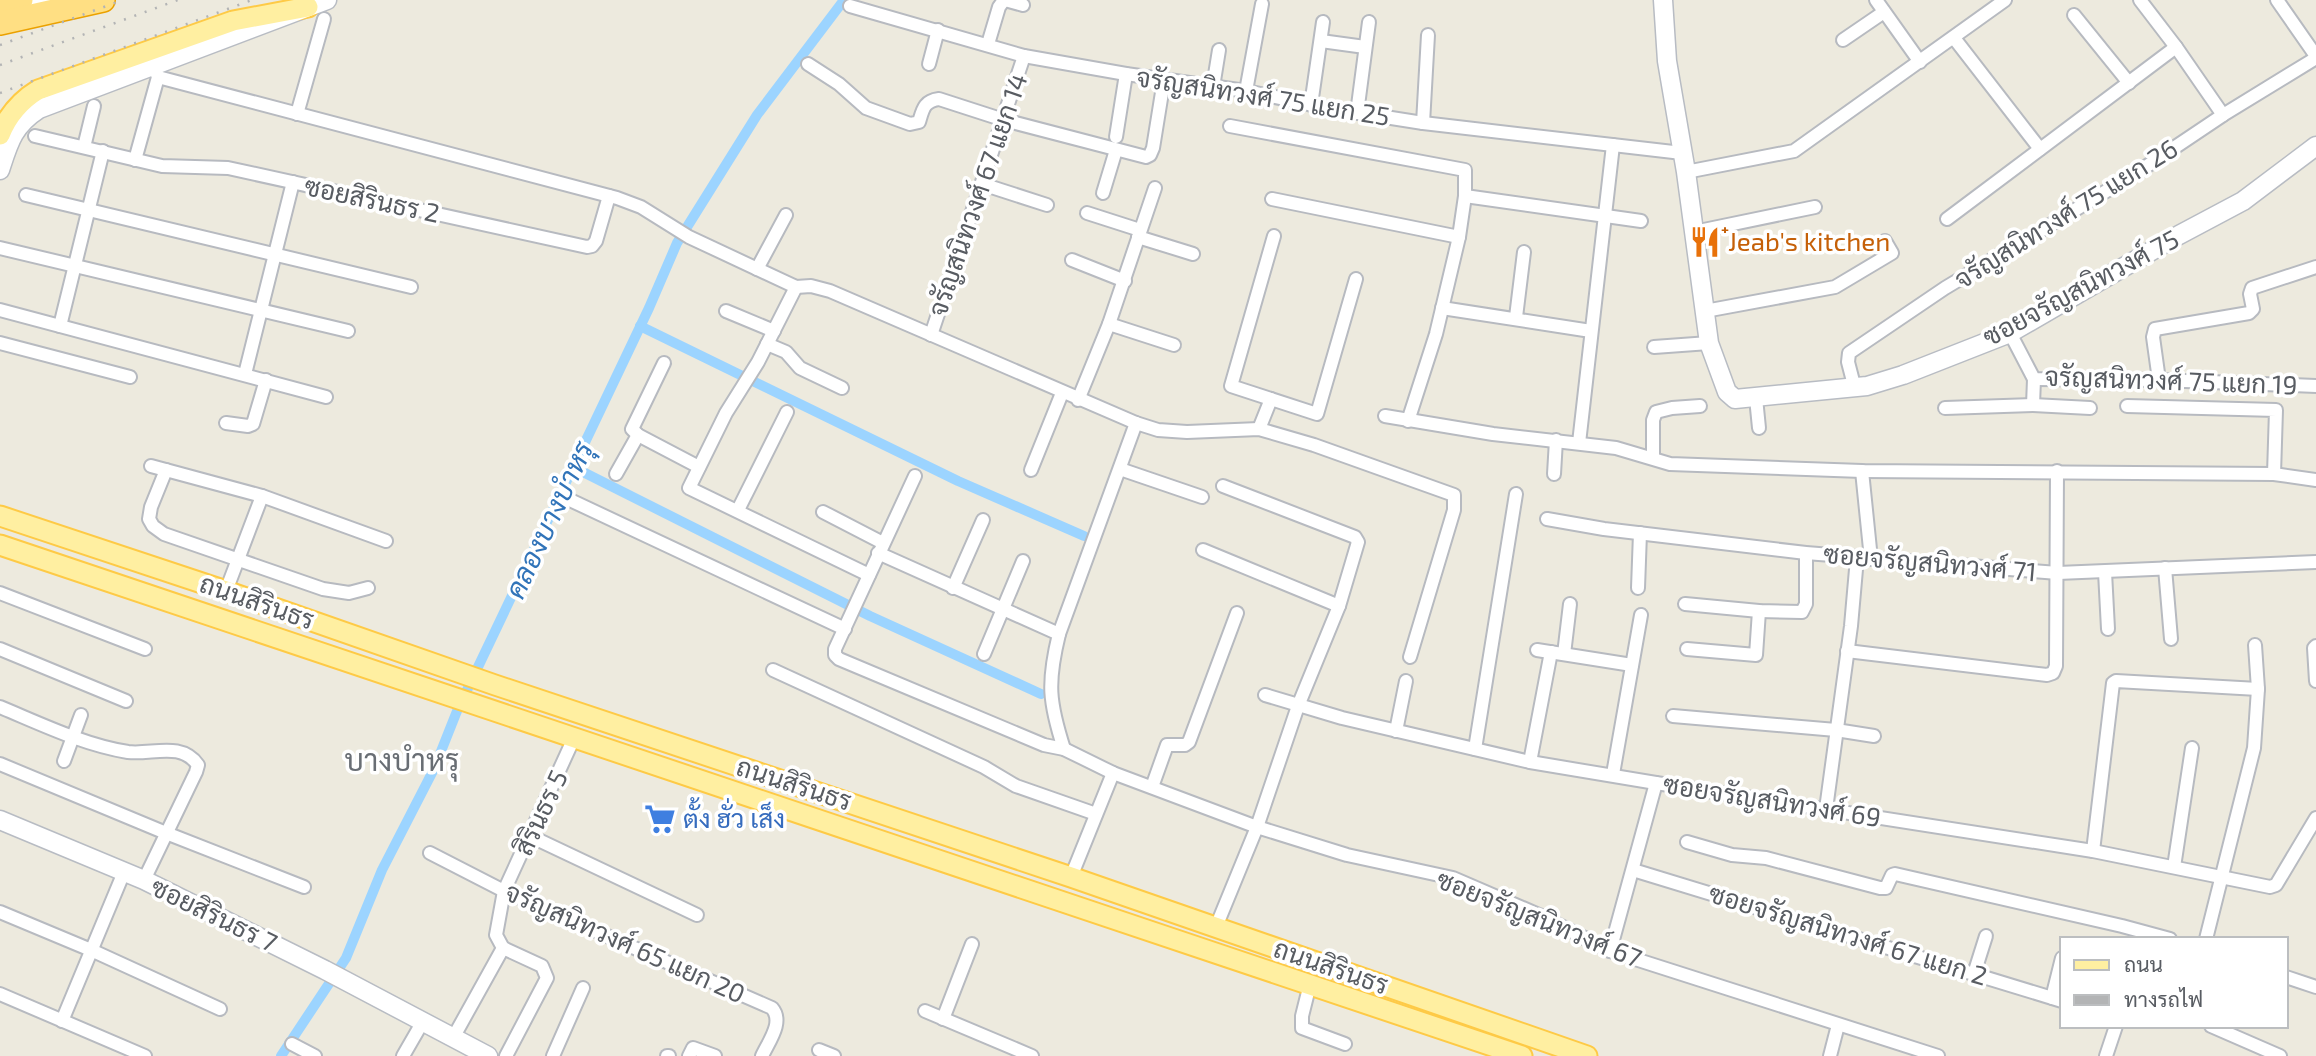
<svg xmlns="http://www.w3.org/2000/svg" width="2316" height="1056" font-family="'Exo 2',Sarabun,sans-serif">
<style>
.lines{fill:none;stroke-linecap:round;stroke-linejoin:round}
.canal{stroke:#9cd4ff;stroke-width:10}
.street-casing{stroke:#b7bac0;stroke-width:16}
.secondary-casing{stroke:#b8bcc3;stroke-width:21}
.primary-casing{stroke:#feca46;stroke-width:23}
.highway-casing{stroke:#eba100;stroke-width:26}
.street{stroke:#fff;stroke-width:12}
.secondary{stroke:#fff;stroke-width:18}
.primary{stroke:#ffefa1;stroke-width:19}
.highway{stroke:#ffdf83;stroke-width:23}
.rail{stroke:#b3b4b5;stroke-width:2.5;stroke-dasharray:2 9;stroke-linecap:butt}
.labels{text-anchor:middle;stroke-width:7;stroke-linejoin:round;paint-order:stroke}
.street-label{font-size:26px;fill:#585c62;stroke:#fff}
.food-label{font-size:26px;fill:#c56008;stroke:#fff;text-anchor:start}
.shop-label{font-size:26px;fill:#366cbe;stroke:#fff;text-anchor:start}
.water-label{font-size:28px;font-style:italic;fill:#3174b9;stroke:#fff}
.quarter-label{font-size:30px;fill:#696e74;stroke:#fff}
</style>
<rect width="100%" height="100%" fill="#edeade"/>
<g class="lines">
<g class="canal">
<path d="M 640,326 L 958,481 L 1084,536"/>
<path d="M 573,467 L 870,616 L 1041,694"/>
<path d="M 281,1056 L 346,958 L 382,870 L 434,769 L 457,711 L 649,308 L 677,243 L 757,115 L 844,0"/>
</g>
<defs>
<g id="street">
<path d="M 1005,0 L 1023,5"/>
<path d="M 1876,0 L 1920,62"/>
<path d="M 2140,0 L 2176,47 L 2223,115"/>
<path d="M 2277,0 L 2316,56"/>
<path d="M 850,6 L 1024,56 L 1126,74 L 1246,91 L 1328,108 L 1423,123 L 1682,153"/>
<path d="M 2074,15 L 2129,83"/>
<path d="M 1954,38 L 2040,149"/>
<path d="M 1843,40 L 1884,12"/>
<path d="M 1321,41 L 1365,47"/>
<path d="M 988,44 L 999,7 L 1004,0"/>
<path d="M 808,64 L 839,84 L 866,108 L 910,124 L 919,122 C 923,109 924,101 939,99 L 1004,120 L 1146,157 L 1150,155 L 1153,148 L 1164,80"/>
<path d="M 929,64 L 938,30"/>
<path d="M 158,77 L 617,198 L 641,207 L 689,237 L 796,287 L 811,286 L 830,291 L 1136,423 L 1158,430 L 1187,432 L 1259,429 L 1314,445 L 1454,495 L 1454,510 L 1410,657"/>
<path d="M 1213,87 L 1219,50"/>
<path d="M 1246,91 L 1262,4"/>
<path d="M 1311,105 L 1323,22"/>
<path d="M 1357,113 L 1369,22"/>
<path d="M 297,114 L 324,19"/>
<path d="M 1423,123 L 1428,35"/>
<path d="M 1230,126 L 1465,170 L 1465,196 L 1459,237 L 1436,334 L 1408,421"/>
<path d="M 35,136 L 162,166 L 228,168 L 587,247 L 592,246 L 596,241 L 609,196"/>
<path d="M 1116,137 L 1126,74"/>
<path d="M 84,147 L 94,106"/>
<path d="M 135,160 L 158,77 L 155,70"/>
<path d="M 1686,172 L 1794,151 L 2005,0"/>
<path d="M 982,184 L 1047,205"/>
<path d="M 1103,193 L 1116,150"/>
<path d="M 26,195 L 411,287"/>
<path d="M 1465,196 L 1641,221"/>
<path d="M 1272,199 L 1459,237"/>
<path d="M 1087,213 L 1140,230"/>
<path d="M 1947,219 L 2176,47"/>
<path d="M 1694,232 L 1815,207"/>
<path d="M 1274,236 L 1231,386 L 1317,414 L 1356,279"/>
<path d="M 1138,237 L 1193,254"/>
<path d="M 0,248 L 348,331"/>
<path d="M 1072,260 L 1125,281"/>
<path d="M 757,269 L 786,215"/>
<path d="M 796,287 L 758,362 L 726,413 L 689,488 L 869,575"/>
<path d="M 1442,308 L 1591,331"/>
<path d="M 0,310 L 326,397"/>
<path d="M 726,311 L 774,331"/>
<path d="M 1705,311 L 1835,287 L 1892,253 L 1885,241"/>
<path d="M 1516,317 L 1524,252"/>
<path d="M 1109,324 L 1174,345"/>
<path d="M 60,326 L 103,151"/>
<path d="M 2010,333 L 2034,379 L 2159,380 L 2316,386"/>
<path d="M 931,335 L 1024,56"/>
<path d="M 0,343 L 130,377"/>
<path d="M 767,344 L 786,352 L 800,368 L 842,388"/>
<path d="M 1654,347 L 1709,343"/>
<path d="M 664,363 L 632,429 L 638,435 L 699,467"/>
<path d="M 245,374 L 293,182"/>
<path d="M 2159,380 L 2153,337 L 2155,329 L 2249,313 L 2253,309 L 2250,294 L 2252,288 L 2316,267"/>
<path d="M 1855,389 L 1848,362 L 1849,353 L 1945,288 L 2138,172 L 2223,115 L 2316,58"/>
<path d="M 1756,398 L 1759,428"/>
<path d="M 1078,400 L 1109,324 L 1155,188"/>
<path d="M 2033,405 L 2034,379"/>
<path d="M 2127,406 L 2276,410 L 2274,474"/>
<path d="M 1945,408 L 2033,405 L 2090,408"/>
<path d="M 1385,416 L 1493,434 L 1616,448 L 1670,464 L 1862,471 L 2274,474 L 2316,480"/>
<path d="M 226,423 L 248,426 L 253,424 L 266,380"/>
<path d="M 1259,429 L 1271,399"/>
<path d="M 1579,443 L 1613,145"/>
<path d="M 1653,458 L 1653,420 L 1656,412 L 1672,408 L 1700,406"/>
<path d="M 151,466 L 262,496 L 386,541"/>
<path d="M 1120,469 L 1202,497"/>
<path d="M 166,470 L 151,507 L 149,519 L 153,526 L 164,534 L 323,589 L 349,593 L 368,588"/>
<path d="M 1031,470 L 1062,393"/>
<path d="M 1862,471 L 1871,559"/>
<path d="M 616,474 L 638,435"/>
<path d="M 1554,474 L 1556,440"/>
<path d="M 915,476 L 835,649 L 835,655 L 839,659 L 1044,745 L 1064,749 L 1113,773 L 1257,827 L 1347,855 L 1453,878 L 1539,915 L 1610,951 L 1938,1056"/>
<path d="M 570,500 L 845,629"/>
<path d="M 738,510 L 787,412"/>
<path d="M 823,512 L 883,543"/>
<path d="M 1547,519 L 1604,529 L 1806,553 L 2058,573 L 2316,562"/>
<path d="M 1203,550 L 1339,606"/>
<path d="M 878,553 L 1059,634"/>
<path d="M 2165,568 L 2171,639"/>
<path d="M 2105,572 L 2108,629"/>
<path d="M 953,588 L 983,520"/>
<path d="M 1638,588 L 1640,533"/>
<path d="M 226,591 L 262,496"/>
<path d="M 0,593 L 145,649"/>
<path d="M 1685,604 L 1759,611 L 1802,612 L 1806,604 L 1806,553"/>
<path d="M 2316,646 L 2314,648 L 2316,681"/>
<path d="M 0,649 L 126,701"/>
<path d="M 1687,649 L 1756,655 L 1759,611"/>
<path d="M 1537,650 L 1632,665"/>
<path d="M 1847,651 L 2047,675 L 2053,673 L 2056,666 L 2057,471"/>
<path d="M 984,654 L 1023,561"/>
<path d="M 1564,654 L 1570,604"/>
<path d="M 773,670 L 984,767 L 1016,786 L 1096,814"/>
<path d="M 1265,695 L 1342,718 L 1530,762 L 1656,783 L 2093,851 L 2270,887 L 2276,885 L 2316,818"/>
<path d="M 0,707 C 41,724 84,745 128,752 C 152,755 181,741 198,765 L 196,772 L 144,880"/>
<path d="M 1673,716 L 1836,730 L 1874,736"/>
<path d="M 1396,731 L 1406,681"/>
<path d="M 1064,749 C 1049,702 1047,683 1059,634 L 1136,423"/>
<path d="M 1475,749 L 1516,494"/>
<path d="M 64,761 L 81,715"/>
<path d="M 1530,762 L 1551,652"/>
<path d="M 0,764 L 166,833 L 304,887"/>
<path d="M 1613,774 L 1641,615"/>
<path d="M 1152,787 L 1167,745 L 1185,745 L 1189,742 L 1237,613"/>
<path d="M 1826,809 L 1851,626 L 1857,558"/>
<path d="M 530,836 L 697,915"/>
<path d="M 1687,842 L 1732,855 L 1766,858 L 1880,888 L 1886,888 L 1892,875 L 1895,874 L 2122,926 L 2170,939"/>
<path d="M 2093,851 L 2113,683 L 2116,681 L 2258,689"/>
<path d="M 430,853 L 504,891 L 772,1008 C 784,1022 769,1041 762,1056"/>
<path d="M 2174,867 L 2192,748"/>
<path d="M 1633,870 L 2062,1001"/>
<path d="M 1071,877 L 1113,773"/>
<path d="M 0,912 L 91,950 L 220,1009"/>
<path d="M 1216,927 L 1257,827 L 1298,706 L 1339,606 L 1358,542 L 1355,537 L 1223,486"/>
<path d="M 2206,939 L 2254,748 L 2258,689 L 2255,645"/>
<path d="M 503,948 L 542,966 L 547,978 L 506,1056"/>
<path d="M 1610,951 L 1656,783"/>
<path d="M 1974,974 L 1986,936"/>
<path d="M 2286,977 L 2316,987"/>
<path d="M 1310,984 L 1302,1016 L 1302,1028 L 1345,1044"/>
<path d="M 0,994 L 145,1056"/>
<path d="M 2052,998 L 2062,958"/>
<path d="M 925,1011 L 1032,1056"/>
<path d="M 943,1019 L 972,944"/>
<path d="M 62,1021 L 124,872"/>
<path d="M 2211,1026 L 2280,1056"/>
<path d="M 453,1038 L 503,948 L 496,935 L 504,891 L 574,738"/>
<path d="M 292,1044 L 315,1056"/>
<path d="M 819,1050 L 834,1056"/>
<path d="M 403,1056 L 422,1023"/>
<path d="M 553,1056 L 583,988"/>
<path d="M 667,1056 L 669,1056"/>
<path d="M 689,1056 L 693,1048 L 715,1056"/>
<path d="M 1830,1056 L 1838,1025"/>
<path d="M 2106,1056 L 2116,1026"/>
</g>
<g id="secondary">
<path d="M 1663,0 L 1667,61 L 1686,172 L 1709,343 L 1727,392 L 1735,399 L 1867,386 L 1903,375 L 2010,333 L 2179,235 L 2243,201 L 2316,146"/>
<path d="M 10,11 L 45,0"/>
<path d="M 0,170 C 9,142 13,126 39,109 L 327,0"/>
<path d="M 0,820 L 144,880 L 325,970 L 488,1056"/>
</g>
<g id="primary">
<path d="M 0,135 C 8,115 20,101 38,90 L 233,21 L 308,7"/>
<path d="M 0,516 L 226,591 L 495,685 L 1071,877 L 1587,1056"/>
<path d="M 0,545 L 1522,1056"/>
</g>
<g id="highway">
<path d="M 0,5 L 21,0"/>
<path d="M 0,23 L 103,0"/>
</g>
</defs>
<use href="#street" class="street-casing"/>
<use href="#secondary" class="secondary-casing"/>
<use href="#primary" class="primary-casing"/>
<use href="#highway" class="highway-casing"/>
<use href="#street" class="street"/>
<use href="#secondary" class="secondary"/>
<use href="#primary" class="primary"/>
<use href="#highway" class="highway"/>
<g class="rail">
<path d="M 0,45 L 123,0"/>
<path d="M 0,65 L 178,0"/>
<path d="M 0,93 L 252,0"/>
</g>
</g>
<defs>
<symbol id="restaurant-bare" viewBox="-9 -9 18 18"><path d="M-5-6h1v4h1v-4h1v4h1v-4h1v5L-1.5 .5V6h-2V.5L-5-1ZM5-6V6H3V1.5H1.5Q1.5-4 5-6Z" fill="#e8710a" stroke="#fff" stroke-width="2.5" paint-order="stroke"/></symbol>
<symbol id="supermarket-bare" viewBox="-9 -9 18 18"><path d="M-6-5.5h2.5l.6 2H6L4.5 2H-2.5L-4.4-4H-6ZM-1.5 3.2a1.3 1.3 0 1 0 .1 0ZM3 3.2a1.3 1.3 0 1 0 .1 0Z" fill="#3f7fe0" stroke="#fff" stroke-width="2.5" paint-order="stroke"/></symbol>
</defs>
<g fill-rule="evenodd">
<use href="#restaurant-bare" x="1683" y="220" width="44" height="44"/>
<use href="#supermarket-bare" x="638" y="797" width="44" height="44"/>
</g>
<g class="labels">
<g class="street-label">
<text transform="translate(1263 97) rotate(9)" y="9">จรัญสนิทวงศ์ 75 แยก 25</text>
<text transform="translate(978 195) rotate(-71)" y="9">จรัญสนิทวงศ์ 67 แยก 14</text>
<text transform="translate(372 200) rotate(12)" y="9">ซอยสิรินธร 2</text>
<text transform="translate(2066 214) rotate(-32)" y="9">จรัญสนิทวงศ์ 75 แยก 26</text>
<text transform="translate(2081 288) rotate(-28)" y="9">ซอยจรัญสนิทวงศ์ 75</text>
<text transform="translate(2171 381) rotate(2)" y="9">จรัญสนิทวงศ์ 75 แยก 19</text>
<text transform="translate(1930 563) rotate(5)" y="9">ซอยจรัญสนิทวงศ์ 71</text>
<text transform="translate(257 602) rotate(19)" y="9">ถนนสิรินธร</text>
<text transform="translate(794 784) rotate(18)" y="9">ถนนสิรินธร</text>
<text transform="translate(1772 801) rotate(9)" y="9">ซอยจรัญสนิทวงศ์ 69</text>
<text transform="translate(541 813) rotate(-65)" y="9">สิรินธร 5</text>
<text transform="translate(214 915) rotate(26)" y="9">ซอยสิรินธร 7</text>
<text transform="translate(1539 919) rotate(22)" y="9">ซอยจรัญสนิทวงศ์ 67</text>
<text transform="translate(1848 935) rotate(17)" y="9">ซอยจรัญสนิทวงศ์ 67 แยก 2</text>
<text transform="translate(625 943) rotate(24)" y="9">จรัญสนิทวงศ์ 65 แยก 20</text>
<text transform="translate(1331 967) rotate(19)" y="9">ถนนสิรินธร</text>
</g>
<g class="food-label">
<text x="1728" y="251">๋Jeab's kitchen</text>
</g>
<g class="shop-label">
<text x="683" y="828">ตั้ง ฮั่ว เส็ง</text>
</g>
<g class="water-label">
<text transform="translate(549 520) rotate(-65)" y="10">คลองบางบำหรุ</text>
</g>
<g class="quarter-label">
<text x="402" y="771">บางบำหรุ</text>
</g>
</g>
<rect x="2060" y="937" width="228" height="91" fill="#ffffff" stroke="#bcbec0" stroke-width="2"/>
<rect x="2074" y="960" width="35" height="10" fill="#ffefa1" stroke="#bcbec0" stroke-width="2"/>
<text x="2124" y="972" font-size="21" fill="#585c62">ถนน</text>
<rect x="2074" y="995" width="35" height="10" fill="#b3b4b5" stroke="#bcbec0" stroke-width="2"/>
<text x="2124" y="1007" font-size="21" fill="#585c62">ทางรถไฟ</text>
</svg>
